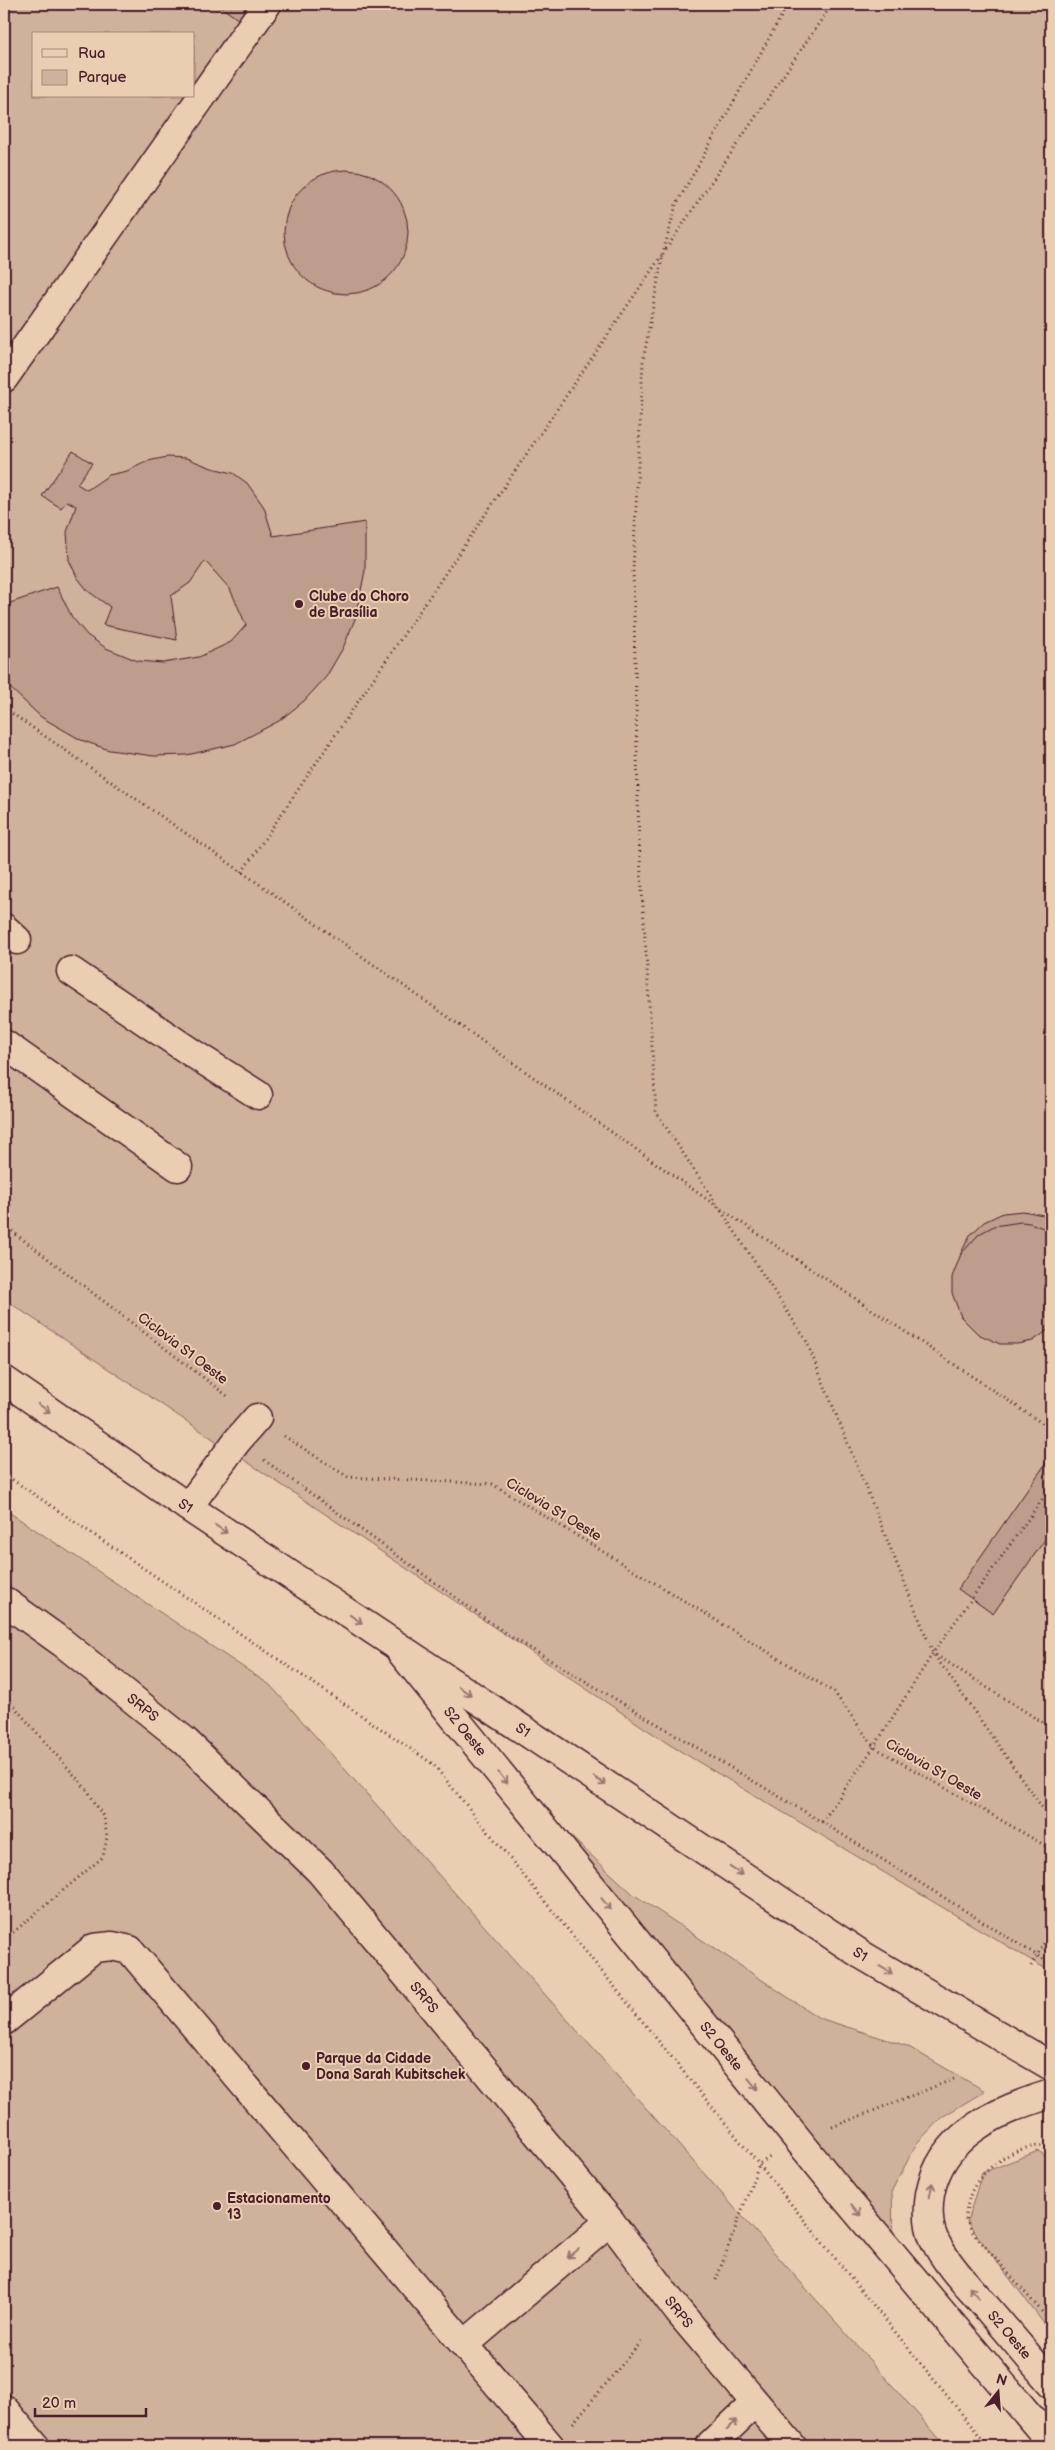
<svg xmlns="http://www.w3.org/2000/svg" width="1055" height="2450" font-family="'Balsamiq Sans',sans-serif">
<style>
.green{fill:#cfb29b;stroke:#8c6863;fill-rule:evenodd}
.building{fill:#bd9d8c;stroke:#4a1f2b}
.lines{fill:none;stroke-linecap:round;stroke-linejoin:round}
.minor-casing{stroke:#4a1f2b;stroke-width:31}
.major-casing{stroke:#4a1f2b;stroke-width:31}
.highway-casing{stroke:#4a1f2b;stroke-width:31}
.path{stroke:#4a1f2b;stroke-width:3;stroke-dasharray:1 4;stroke-linecap:butt}
.minor{stroke:#eaceb1;stroke-width:28}
.major{stroke:#eaceb1;stroke-width:28}
.highway{stroke:#eaceb1;stroke-width:28}
.oneway{stroke:#9a766e}
.poi-dot{fill:#4a1f2b;stroke:#eaceb1;stroke-width:2}
.labels{text-anchor:middle;stroke-width:4;stroke-linejoin:round;paint-order:stroke}
.poi-label{font-size:14px;font-weight:bold;fill:#4a1f2b;stroke:#eaceb1;text-anchor:start}
.street-label{font-size:14px;fill:#4a1f2b;stroke:#eaceb1}
</style>
<rect width="100%" height="100%" fill="#eaceb1"/>
<filter id="ink" filterUnits="userSpaceOnUse"><feTurbulence type="fractalNoise" baseFrequency=".02" numOctaves="2"/><feDisplacementMap in="SourceGraphic" scale="10" xChannelSelector="R" yChannelSelector="G"/><feConvolveMatrix kernelMatrix="1 2 1 2 8 2 1 2 1" color-interpolation-filters="sRGB"/></filter>
<g filter="url(#ink)">
<g class="green">
<path d="M 4,4 L 217,4 L 239,19 L 251,4 L 1051,4 L 1051,1972 L 670,1745 L 4,1299 ZM 34,34 L 194,34 L 194,96 L 34,96 Z"/>
<path d="M 4,1509 L 270,1685 L 946,2446 L 4,2446 Z"/>
<path d="M 555,1822 L 633,1894 L 819,2018 L 907,2046 L 985,2091 L 942,2117 L 917,2143 L 892,2190 L 893,2239 Z"/>
<path d="M 1038,2151 L 1051,2159 L 1051,2333 L 967,2222 L 982,2173 Z"/>
</g>
<g class="building">
<path d="M 217,4 L 250,4 L 239,20 Z"/>
<circle cx="346" cy="232" r="62"/>
<path d="M 73,451 L 92,463 L 77,484 L 87,490 L 109,475 L 127,471 L 148,461 L 167,457 L 186,458 L 212,468 L 233,473 L 247,483 L 264,507 L 273,536 L 365,522 L 365,571 L 355,619 L 343,648 L 326,677 L 304,701 L 279,721 L 235,744 L 187,755 L 154,756 L 109,750 L 81,740 L 41,717 L 8,686 L 4,680 L 4,605 L 57,587 L 72,617 L 87,635 L 106,648 L 138,661 L 163,663 L 199,657 L 231,642 L 246,625 L 230,589 L 205,561 L 190,583 L 171,596 L 177,640 L 103,625 L 110,607 L 88,591 L 77,577 L 69,560 L 67,532 L 76,506 L 67,501 L 61,508 L 42,496 Z"/>
<path d="M 1023,1211 L 1043,1215 L 1051,1220 L 1051,1325 L 1028,1334 L 1008,1334 L 988,1326 L 972,1312 L 961,1294 L 957,1274 L 961,1253 L 970,1235 L 984,1222 L 1003,1213 Z"/>
<path d="M 1021,1222 L 1030,1223 L 1051,1231 L 1051,1328 L 1033,1341 L 1017,1344 L 1000,1344 L 978,1334 L 961,1317 L 952,1293 L 952,1277 L 961,1254 L 979,1234 L 994,1226 Z"/>
<path d="M 1051,1456 L 1051,1531 L 993,1614 L 958,1589 Z"/>
</g>
<g class="lines">
<defs>
<g id="minor">
<path d="M 4,378 L 267,4"/>
<path d="M 4,928 L 17,940"/>
<path d="M 71,971 L 192,1053 L 258,1095"/>
<path d="M 4,1044 L 178,1167"/>
<path d="M 188,1507 L 237,1441 L 257,1418"/>
<path d="M 4,2021 L 94,1948 L 112,1946 L 130,1950 L 550,2446"/>
<path d="M 465,2344 L 610,2221"/>
<path d="M 4,2409 L 35,2446"/>
<path d="M 710,2446 L 755,2403"/>
</g>
<g id="major">
<path id="s1" d="M 4,1601 L 63,1643 L 185,1741 L 320,1871 L 610,2221 L 678,2311 L 792,2446"/>
<path id="s2" d="M 401,1652 L 847,2200 L 1051,2442"/>
<path id="s3" d="M 1051,2094 C 998,2110 941,2134 930,2194 C 928,2208 928,2226 934,2239 C 945,2262 965,2283 982,2302 C 1005,2329 1028,2356 1051,2383"/>
</g>
<g id="highway">
<path id="s4" d="M 4,1380 L 188,1507 L 862,1955 L 1051,2066"/>
</g>
</defs>
<use href="#minor" class="minor-casing"/>
<use href="#major" class="major-casing"/>
<use href="#highway" class="highway-casing"/>
<g class="path">
<path d="M 788,4 L 676,205 L 663,253 L 643,361 L 633,570 L 639,842 L 656,1112 L 806,1340 L 933,1653 L 1051,1820"/>
<path d="M 666,249 L 832,4"/>
<path d="M 4,708 L 242,872 L 718,1207 L 1051,1429"/>
<path d="M 242,872 L 662,255"/>
<path d="M 4,1225 L 230,1398"/>
<path d="M 284,1436 L 348,1477 L 492,1484 L 834,1692 L 874,1747 L 1051,1849"/>
<path d="M 264,1460 L 508,1635 L 822,1822 L 1051,1964"/>
<path d="M 4,1474 L 433,1764 L 988,2446"/>
<path d="M 936,1655 L 1051,1728"/>
<path d="M 4,1695 L 88,1791 L 104,1818 L 107,1837 L 103,1857 L 4,1940"/>
<path d="M 822,1822 L 874,1747 L 933,1653 L 1051,1487"/>
<path d="M 1031,1966 L 1051,1931"/>
<path d="M 832,2127 L 954,2079"/>
<path d="M 1051,2149 C 1026,2137 982,2167 972,2191 C 968,2199 967,2209 965,2217 L 973,2233 L 1051,2322"/>
<path d="M 716,2280 L 759,2164 L 770,2157"/>
<path d="M 573,2423 L 641,2342"/>
</g>
<use href="#minor" class="minor"/>
<use href="#major" class="major"/>
<use href="#highway" class="highway"/>
</g>
<defs><path id="oneway-shaft" d="M-6 0H5M1.5-3L5.5 0L1.5 3" fill="none" stroke-width="1.6" stroke-linecap="round" stroke-linejoin="round" transform="scale(1.25)"/></defs>
<g class="oneway">
<use href="#oneway-shaft" transform="translate(44 1408) rotate(35)"/>
<use href="#oneway-shaft" transform="translate(221 1529) rotate(34)"/>
<use href="#oneway-shaft" transform="translate(356 1619) rotate(34)"/>
<use href="#oneway-shaft" transform="translate(465 1691) rotate(34)"/>
<use href="#oneway-shaft" transform="translate(503 1778) rotate(51)"/>
<use href="#oneway-shaft" transform="translate(600 1781) rotate(34)"/>
<use href="#oneway-shaft" transform="translate(736 1871) rotate(34)"/>
<use href="#oneway-shaft" transform="translate(606 1904) rotate(51)"/>
<use href="#oneway-shaft" transform="translate(886 1970) rotate(31)"/>
<use href="#oneway-shaft" transform="translate(753 2084) rotate(51)"/>
<use href="#oneway-shaft" transform="translate(931 2190) rotate(-80)"/>
<use href="#oneway-shaft" transform="translate(856 2210) rotate(50)"/>
<use href="#oneway-shaft" transform="translate(573 2253) rotate(140)"/>
<use href="#oneway-shaft" transform="translate(974 2293) rotate(-131)"/>
<use href="#oneway-shaft" transform="translate(732 2425) rotate(-44)"/>
</g>
</g>
<g class="poi-dot">
<circle cx="299" cy="604" r="5"/>
<circle cx="306" cy="2066" r="5"/>
<circle cx="217" cy="2206" r="5"/>
</g>
<g class="labels">
<g class="poi-label">
<text x="309" y="601">Clube do Choro<tspan x="309" dy="16">de Brasília</tspan></text>
<text x="316" y="2063">Parque da Cidade<tspan x="316" dy="16">Dona Sarah Kubitschek</tspan></text>
<text x="227" y="2203">Estacionamento<tspan x="227" dy="16">13</tspan></text>
</g>
<g class="street-label">
<text transform="translate(183 1348) rotate(37)" y="5">Ciclovia S1 Oeste</text>
<text dy="5" stroke="none"><textPath href="#s4" startOffset="221">S1</textPath></text>
<text transform="translate(554 1509) rotate(31)" y="5">Ciclovia S1 Oeste</text>
<text dy="5" stroke="none"><textPath href="#s1" startOffset="175">SRPS</textPath></text>
<text dy="5" stroke="none"><textPath href="#s4" startOffset="626">S1</textPath></text>
<text dy="5" stroke="none"><textPath href="#s2" startOffset="102">S2 Oeste</textPath></text>
<text transform="translate(934 1769) rotate(30)" y="5">Ciclovia S1 Oeste</text>
<text dy="5" stroke="none"><textPath href="#s4" startOffset="1031">S1</textPath></text>
<text dy="5" stroke="none"><textPath href="#s1" startOffset="580">SRPS</textPath></text>
<text dy="5" stroke="none"><textPath href="#s2" startOffset="508">S2 Oeste</textPath></text>
<text dy="5" stroke="none"><textPath href="#s1" startOffset="985">SRPS</textPath></text>
<text dy="5" stroke="none"><textPath href="#s3" startOffset="334">S2 Oeste</textPath></text>
</g>
</g>
<rect width="1055" height="2450" fill="none" stroke="#eaceb1" stroke-width="20"/>
<rect x="10" y="10" width="1035" height="2430" fill="none" stroke="#4a1f2b" stroke-width="2" filter="url(#ink)"/>
<rect x="32" y="32" width="162" height="65" fill="#eaceb1" stroke="#aa887b"/>
<rect x="42" y="49" width="25" height="8" fill="#eaceb1" stroke="#aa887b"/>
<text x="78" y="58" font-size="15" fill="#4a1f2b">Rua</text>
<rect x="42" y="70" width="25" height="15" fill="#cfb29b" stroke="#aa887b"/>
<text x="78" y="82" font-size="15" fill="#4a1f2b">Parque</text>
<g transform="translate(998 2392) rotate(17)" stroke="#eaceb1" stroke-width="4" paint-order="stroke">
<path d="M0-4L9 19L0 12L-9 19Z" fill="#4a1f2b"/>
<text y="-8" font-size="14" font-weight="bold" text-anchor="middle" fill="#4a1f2b">N</text>
</g>
<path d="M35 2408v8h111v-8" fill="none" stroke="#4a1f2b" stroke-width="2.5"/>
<text x="42" y="2408" font-size="15" fill="#4a1f2b" stroke="#eaceb1" stroke-width="4" paint-order="stroke">20 m</text>
</svg>
